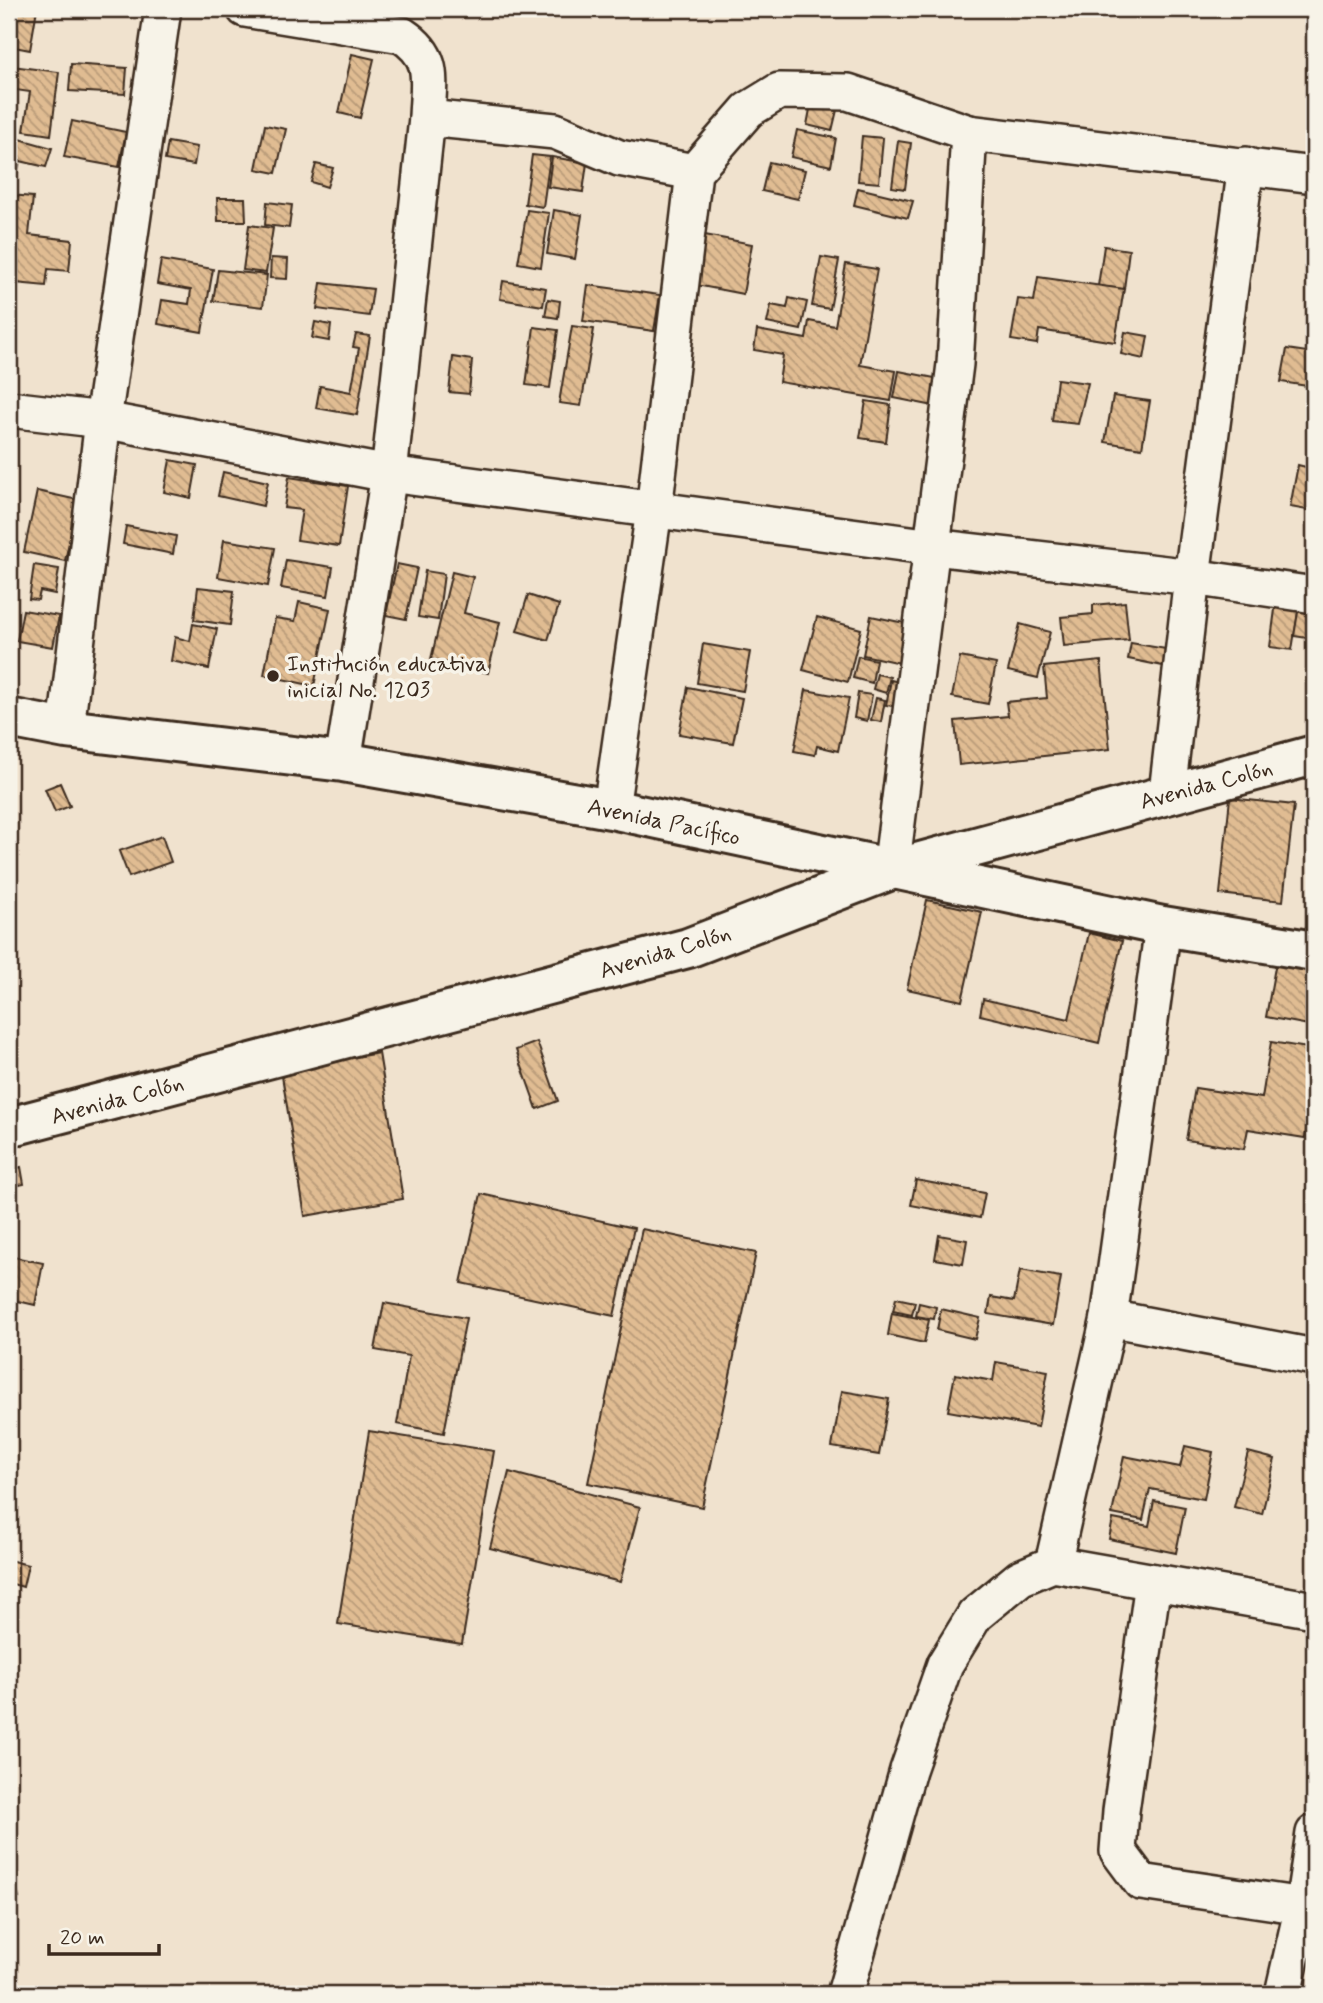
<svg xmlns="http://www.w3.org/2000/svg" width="1323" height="2003" font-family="Mynerve,sans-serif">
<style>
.building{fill:url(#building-back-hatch);stroke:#3b2a1e;stroke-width:2}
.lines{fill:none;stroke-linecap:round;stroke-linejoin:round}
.minor-casing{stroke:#3b2a1e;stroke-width:40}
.tertiary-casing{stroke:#3b2a1e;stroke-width:44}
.primary-casing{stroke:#3b2a1e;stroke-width:44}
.minor{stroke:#f7f3e8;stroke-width:35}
.tertiary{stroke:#f7f3e8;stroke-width:38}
.primary{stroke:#f7f3e8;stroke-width:38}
.poi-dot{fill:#3b2a1e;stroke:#f7f3e8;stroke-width:2.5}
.labels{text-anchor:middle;stroke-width:7;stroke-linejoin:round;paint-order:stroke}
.poi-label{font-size:23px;fill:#3b2a1e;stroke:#f7f3e8;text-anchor:start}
.street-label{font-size:23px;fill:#3b2a1e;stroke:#f7f3e8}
</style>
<defs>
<pattern id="building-back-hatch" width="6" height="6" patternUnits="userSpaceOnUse" patternTransform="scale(1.75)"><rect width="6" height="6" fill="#e0bc92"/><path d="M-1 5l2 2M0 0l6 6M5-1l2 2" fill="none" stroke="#b79977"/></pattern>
</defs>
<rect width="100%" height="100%" fill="#f0e2ce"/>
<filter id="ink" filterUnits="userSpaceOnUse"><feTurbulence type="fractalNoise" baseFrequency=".0143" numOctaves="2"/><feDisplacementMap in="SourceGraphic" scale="14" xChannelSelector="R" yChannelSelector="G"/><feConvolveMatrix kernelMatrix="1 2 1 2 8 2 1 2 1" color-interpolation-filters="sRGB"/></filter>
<g filter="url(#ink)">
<g class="building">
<path d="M 14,9 L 37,9 L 30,50 L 9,46 Z"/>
<path d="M 352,54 L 374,59 L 360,118 L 339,113 Z"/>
<path d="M 71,64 L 127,68 L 125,94 L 69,91 Z"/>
<path d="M 12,66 L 59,72 L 51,135 L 24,131 L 30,92 L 9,89 Z"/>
<path d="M 811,104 L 837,110 L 832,131 L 807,125 Z"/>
<path d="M 72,121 L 126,132 L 119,167 L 64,157 Z"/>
<path d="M 265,125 L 286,129 L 276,173 L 256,169 Z"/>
<path d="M 797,130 L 836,138 L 831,166 L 791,157 Z"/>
<path d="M 9,136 L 52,148 L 46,167 L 20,161 L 17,173 L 9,171 Z"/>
<path d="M 862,136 L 883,138 L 879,183 L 858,181 Z"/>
<path d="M 898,141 L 911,143 L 905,189 L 892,187 Z"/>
<path d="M 168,142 L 197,147 L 194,165 L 165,160 Z"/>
<path d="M 532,155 L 550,157 L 543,207 L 525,204 Z"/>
<path d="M 552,157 L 587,163 L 583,192 L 548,187 Z"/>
<path d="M 769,162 L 805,170 L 798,199 L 762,191 Z"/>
<path d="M 316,164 L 333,168 L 327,187 L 311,182 Z"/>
<path d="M 858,188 L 913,201 L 908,218 L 854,205 Z"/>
<path d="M 10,195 L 33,197 L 29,235 L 72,240 L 69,271 L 48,269 L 46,286 L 16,283 L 18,263 L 9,262 Z"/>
<path d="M 217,198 L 245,198 L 246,221 L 218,221 Z"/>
<path d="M 267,202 L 292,205 L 289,228 L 265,225 Z"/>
<path d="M 527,210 L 549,213 L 541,267 L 518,263 Z"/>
<path d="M 554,210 L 582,215 L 575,259 L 547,254 Z"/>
<path d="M 249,225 L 273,228 L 266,273 L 243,270 Z"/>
<path d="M 705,235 L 752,244 L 743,294 L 696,285 Z"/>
<path d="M 1104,246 L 1129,250 L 1124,289 L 1098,286 Z"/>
<path d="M 821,257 L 839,260 L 830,309 L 812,306 Z"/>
<path d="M 271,258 L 288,259 L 287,279 L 270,278 Z"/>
<path d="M 161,260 L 213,269 L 202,332 L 158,324 L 162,300 L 189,304 L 191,290 L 157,284 Z"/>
<path d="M 846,264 L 877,269 L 860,365 L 896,371 L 891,401 L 779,382 L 783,355 L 754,350 L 757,330 L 806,339 L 809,321 L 835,326 Z"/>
<path d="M 218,270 L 267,275 L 263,307 L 213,301 Z"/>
<path d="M 1038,277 L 1124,289 L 1115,342 L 1039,330 L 1037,344 L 1011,340 L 1018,299 L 1034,301 Z"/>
<path d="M 503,281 L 546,288 L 543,306 L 500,299 Z"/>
<path d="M 321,283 L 373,289 L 369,316 L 317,309 Z"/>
<path d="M 588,285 L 660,295 L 654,331 L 583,321 Z"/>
<path d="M 789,298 L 807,302 L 801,330 L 767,323 L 771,305 L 787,308 Z"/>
<path d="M 548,299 L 560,301 L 558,318 L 545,316 Z"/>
<path d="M 315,322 L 331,325 L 329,341 L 312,338 Z"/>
<path d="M 572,326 L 594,329 L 581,406 L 559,403 Z"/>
<path d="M 534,327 L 558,330 L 550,388 L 526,385 Z"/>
<path d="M 1125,332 L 1148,336 L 1144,359 L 1121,354 Z"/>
<path d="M 356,334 L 370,336 L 357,415 L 316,408 L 320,386 L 351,392 L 359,348 L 353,347 Z"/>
<path d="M 1287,349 L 1314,353 L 1314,387 L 1281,382 Z"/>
<path d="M 453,357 L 472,360 L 469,394 L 449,392 Z"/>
<path d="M 899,371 L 950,381 L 944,408 L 894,398 Z"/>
<path d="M 1057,379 L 1088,383 L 1078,424 L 1052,421 Z"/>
<path d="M 1113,396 L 1150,401 L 1142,448 L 1105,442 Z"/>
<path d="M 866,401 L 891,405 L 886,442 L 860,438 Z"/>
<path d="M 170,460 L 197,465 L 191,498 L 164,492 Z"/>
<path d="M 1298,465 L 1314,469 L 1314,529 L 1310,528 L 1313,511 L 1290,507 Z"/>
<path d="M 223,472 L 268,482 L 263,506 L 218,496 Z"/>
<path d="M 289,477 L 348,486 L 339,546 L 297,540 L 302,510 L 284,508 Z"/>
<path d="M 37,491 L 78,500 L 65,561 L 24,552 Z"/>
<path d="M 126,526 L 176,536 L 173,554 L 123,544 Z"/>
<path d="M 224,540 L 275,548 L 268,586 L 218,577 Z"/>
<path d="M 286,560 L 333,567 L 328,596 L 281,588 Z"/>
<path d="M 397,564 L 417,568 L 406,619 L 386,615 Z"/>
<path d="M 34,565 L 59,569 L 55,594 L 40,591 L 38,600 L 29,599 Z"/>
<path d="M 425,571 L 444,574 L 438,620 L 418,617 Z"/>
<path d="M 452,572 L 473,577 L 464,613 L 500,622 L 488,673 L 431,659 Z"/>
<path d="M 198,587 L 234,591 L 230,625 L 194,620 Z"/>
<path d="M 528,595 L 559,605 L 548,640 L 517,631 Z"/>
<path d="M 299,602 L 330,609 L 314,686 L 264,675 L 275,618 L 295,621 Z"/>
<path d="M 1125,602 L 1129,640 L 1064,646 L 1061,617 L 1093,614 L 1093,605 Z"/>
<path d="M 1276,602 L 1299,606 L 1292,650 L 1270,647 Z"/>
<path d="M 1299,606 L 1314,608 L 1314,639 L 1294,636 Z"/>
<path d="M 23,610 L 59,616 L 53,647 L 17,641 Z"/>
<path d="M 871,616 L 914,625 L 905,664 L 863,655 Z"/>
<path d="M 817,617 L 861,629 L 848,682 L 803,670 Z"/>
<path d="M 193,624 L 217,629 L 209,669 L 171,661 L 175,637 L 190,641 Z"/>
<path d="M 1020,624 L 1050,632 L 1038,678 L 1008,671 Z"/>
<path d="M 1131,643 L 1166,649 L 1163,666 L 1128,659 Z"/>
<path d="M 703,644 L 750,652 L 743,691 L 697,683 Z"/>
<path d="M 858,656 L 876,660 L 872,683 L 853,678 Z"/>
<path d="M 960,657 L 996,664 L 988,704 L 952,697 Z"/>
<path d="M 1101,661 L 1110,749 L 959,765 L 955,721 L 1008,716 L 1006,702 L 1047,698 L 1044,667 Z"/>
<path d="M 877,674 L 890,677 L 886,693 L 873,689 Z"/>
<path d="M 891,680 L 903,683 L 899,707 L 886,705 Z"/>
<path d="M 688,687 L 742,698 L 733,743 L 679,734 Z"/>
<path d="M 806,690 L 849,698 L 838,751 L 817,746 L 815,755 L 794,751 Z"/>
<path d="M 858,693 L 872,695 L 867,721 L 854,718 Z"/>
<path d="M 876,698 L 885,700 L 881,722 L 871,720 Z"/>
<path d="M 60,783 L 70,806 L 55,812 L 45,789 Z"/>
<path d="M 1230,798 L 1294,805 L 1283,901 L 1220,894 Z"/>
<path d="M 162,836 L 171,862 L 129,877 L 119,851 Z"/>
<path d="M 927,900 L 982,912 L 962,1001 L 907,989 Z"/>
<path d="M 1089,933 L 1122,941 L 1099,1043 L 980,1015 L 983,999 L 1069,1019 Z"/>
<path d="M 1277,956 L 1314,963 L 1314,1026 L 1266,1017 Z"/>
<path d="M 537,1042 L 558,1101 L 537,1109 L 516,1050 Z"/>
<path d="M 1271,1042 L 1314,1049 L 1314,1080 L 1305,1138 L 1248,1129 L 1244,1149 L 1186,1140 L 1195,1088 L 1262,1098 Z"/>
<path d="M 379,1053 L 403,1199 L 305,1216 L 281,1070 Z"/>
<path d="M 21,1167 L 24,1184 L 9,1187 L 9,1170 Z"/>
<path d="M 916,1180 L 985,1193 L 980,1218 L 911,1205 Z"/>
<path d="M 481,1194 L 634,1228 L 614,1316 L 461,1283 Z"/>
<path d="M 642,1229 L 756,1253 L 702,1507 L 588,1483 Z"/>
<path d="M 939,1235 L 967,1240 L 963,1264 L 935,1259 Z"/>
<path d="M 9,1256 L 43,1263 L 35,1305 L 9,1299 Z"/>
<path d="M 1020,1270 L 1061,1277 L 1053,1325 L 988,1314 L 991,1297 L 1014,1301 Z"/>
<path d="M 896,1298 L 915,1302 L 912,1315 L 893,1311 Z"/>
<path d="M 384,1303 L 466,1318 L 444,1433 L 397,1424 L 409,1356 L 375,1350 Z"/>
<path d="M 919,1303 L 936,1307 L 934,1319 L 916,1316 Z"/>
<path d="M 941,1309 L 980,1318 L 975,1339 L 937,1330 Z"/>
<path d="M 892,1313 L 929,1320 L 924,1343 L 888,1335 Z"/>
<path d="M 996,1362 L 1048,1371 L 1038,1427 L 948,1411 L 955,1374 L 993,1381 Z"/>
<path d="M 842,1391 L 889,1399 L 879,1455 L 832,1447 Z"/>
<path d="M 369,1431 L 494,1451 L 462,1644 L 338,1624 Z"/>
<path d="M 1185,1446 L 1213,1452 L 1204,1499 L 1150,1489 L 1143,1520 L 1112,1514 L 1124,1456 L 1180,1467 Z"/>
<path d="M 1248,1452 L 1275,1459 L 1262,1514 L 1234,1507 Z"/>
<path d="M 509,1472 L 640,1507 L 620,1582 L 490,1548 Z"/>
<path d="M 1154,1501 L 1185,1507 L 1176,1553 L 1109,1539 L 1113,1519 L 1149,1526 Z"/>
<path d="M 9,1560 L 28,1565 L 23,1587 L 9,1583 Z"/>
<path d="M 9,1857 L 19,1898 L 9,1901 Z"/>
</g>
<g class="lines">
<defs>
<g id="minor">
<path d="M 245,9 L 402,35 C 437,58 428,81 427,118 L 389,474 L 343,762"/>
<path d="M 427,118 L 555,131 L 619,158 L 694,172"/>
<path d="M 9,409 L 103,420 L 389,474 L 933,547 L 1192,577 L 1314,595"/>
<path d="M 66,729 L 103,420 L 163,9"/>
<path d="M 1167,793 L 1192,577 L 1246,165"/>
<path d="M 611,809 L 654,510 L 694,172 L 748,110 L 779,91 L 848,92 L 969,133 L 1314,175"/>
<path d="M 891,870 L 955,364 L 969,133"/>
<path d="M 1109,1318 L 1314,1357"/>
<path d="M 1053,1564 L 1109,1318 L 1163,926"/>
<path d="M 1153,1582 L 1121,1811 L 1118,1851 L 1141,1882 L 1303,1906 L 1283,1994"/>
<path d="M 1303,1906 L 1314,1833"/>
<path d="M 845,1994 L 908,1770 L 945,1664 L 975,1615 L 1020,1578 L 1053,1564 L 1314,1610"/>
</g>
<path id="tertiary" d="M 9,718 L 66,729 L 343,762 L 611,809 L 1163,926 L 1314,951"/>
<path id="primary" d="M 9,1127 L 688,948 L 891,870 L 1314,755"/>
</defs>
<use href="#minor" class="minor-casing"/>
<use href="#tertiary" class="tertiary-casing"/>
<use href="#primary" class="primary-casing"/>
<use href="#minor" class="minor"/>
<use href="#tertiary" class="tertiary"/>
<use href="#primary" class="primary"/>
</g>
</g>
<circle class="poi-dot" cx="273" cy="676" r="7"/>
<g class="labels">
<g class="poi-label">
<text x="287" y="671">Institución educativa<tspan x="287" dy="26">inicial No. 1203</tspan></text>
</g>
<g class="street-label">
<text transform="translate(1206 784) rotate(-15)" y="8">Avenida Colón</text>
<text transform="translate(664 821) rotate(12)" y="8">Avenida Pacífico</text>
<text transform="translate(665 951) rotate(-17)" y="8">Avenida Colón</text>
<text transform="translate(117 1099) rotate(-15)" y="8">Avenida Colón</text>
</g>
</g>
<rect width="1323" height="2003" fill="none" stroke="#f7f3e8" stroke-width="35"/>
<rect x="18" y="18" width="1288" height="1968" fill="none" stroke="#3b2a1e" stroke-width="2.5" filter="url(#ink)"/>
<path d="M49 1944v10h110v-10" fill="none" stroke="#3b2a1e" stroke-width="3.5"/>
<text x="60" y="1944" font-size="21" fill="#3b2a1e" stroke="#f7f3e8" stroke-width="5" paint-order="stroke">20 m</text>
</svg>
